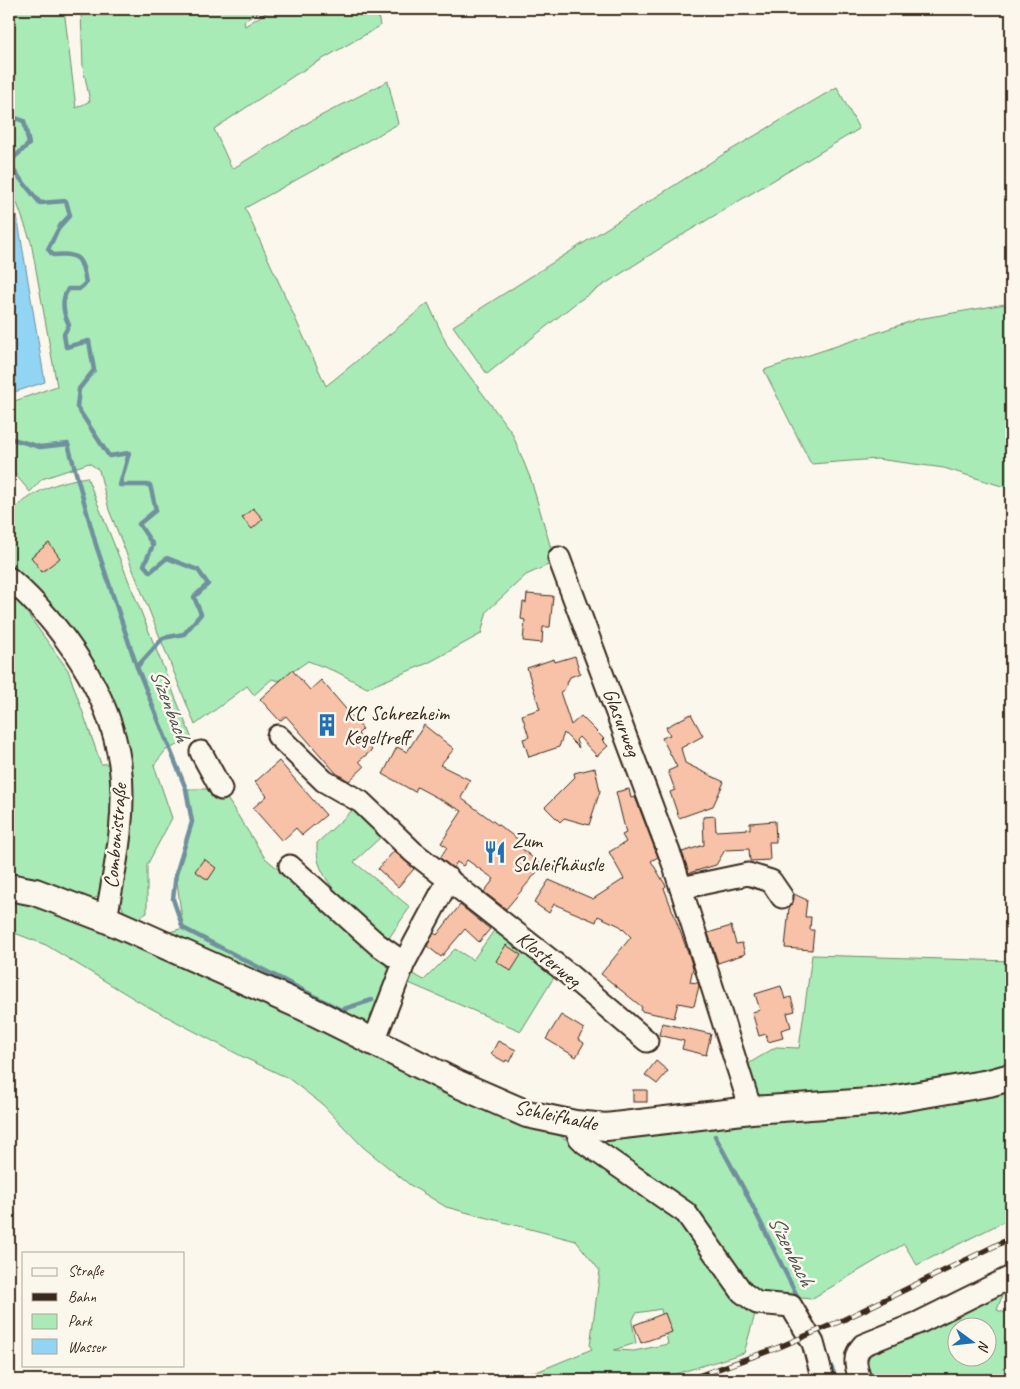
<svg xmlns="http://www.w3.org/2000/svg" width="1020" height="1389" font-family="Caveat,sans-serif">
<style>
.green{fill:#a8ebb6;stroke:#728a6a;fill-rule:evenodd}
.water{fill:#91d4f3;stroke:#6f909e}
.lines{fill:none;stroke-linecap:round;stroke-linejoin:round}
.stream{stroke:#6f909e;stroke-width:4.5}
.building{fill:#f7c2a8;stroke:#3b2a1e}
.minor-casing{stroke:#3b2a1e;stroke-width:25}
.major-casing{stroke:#3b2a1e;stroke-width:30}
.minor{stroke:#fbf7ec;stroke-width:21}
.major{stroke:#fbf7ec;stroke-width:26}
.rail-casing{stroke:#3b2a1e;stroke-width:5.5}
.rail{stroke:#fbf7ec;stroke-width:4;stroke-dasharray:11;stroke-linecap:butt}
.labels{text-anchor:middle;stroke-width:5;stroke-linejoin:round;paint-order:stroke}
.poi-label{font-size:21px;fill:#3b2a1e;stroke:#fbf7ec;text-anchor:start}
.street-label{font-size:21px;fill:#3b2a1e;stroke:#fbf7ec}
.water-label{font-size:22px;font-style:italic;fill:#505453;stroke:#fbf7ec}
</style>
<rect width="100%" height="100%" fill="#fbf7ec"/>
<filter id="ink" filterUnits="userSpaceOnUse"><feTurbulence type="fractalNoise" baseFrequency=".02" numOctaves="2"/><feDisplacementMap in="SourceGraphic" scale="10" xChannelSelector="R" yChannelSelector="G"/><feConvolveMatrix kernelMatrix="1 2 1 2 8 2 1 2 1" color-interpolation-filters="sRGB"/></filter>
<g filter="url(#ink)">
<g class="green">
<path d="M 9,9 L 64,9 L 76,108 L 90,101 L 83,67 L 81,12 L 85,9 L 265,9 L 244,21 L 245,26 L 272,9 L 377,9 L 380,26 L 295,75 L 214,129 L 232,169 L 309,122 L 388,81 L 398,124 L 245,208 L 326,386 L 428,303 L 448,347 L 512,433 L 531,480 L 555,562 L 526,575 L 487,611 L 481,634 L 428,663 L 367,688 L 337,672 L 308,661 L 279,681 L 272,679 L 254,695 L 247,686 L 195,725 L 109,510 L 99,470 L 89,463 L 42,479 L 30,492 L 15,474 L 9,474 L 9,433 L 12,434 L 15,417 L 9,416 L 9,403 L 57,386 L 31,242 L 17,203 L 9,206 Z"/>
<path d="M 837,87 L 859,129 L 667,244 L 577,302 L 487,374 L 453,326 L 719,157 Z"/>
<path d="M 1011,303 L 1011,489 L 944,468 L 877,459 L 811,464 L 764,370 L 918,319 Z"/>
<path d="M 87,477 L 192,739 L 166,750 L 154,765 L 172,818 L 147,865 L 147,913 L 129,924 L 119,899 L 123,859 L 131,828 L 127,759 L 83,648 L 41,593 L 9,566 L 9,513 C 36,490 53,483 87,477 Z"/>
<path d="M 11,591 L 68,670 L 101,764 L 120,763 L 102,895 L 83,903 L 9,883 L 9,593 Z"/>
<path d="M 186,789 L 221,789 L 265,858 L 395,966 L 374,1041 L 150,938 L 183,928 L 176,874 L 192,822 Z"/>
<path d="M 357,806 L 384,834 L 354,862 L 410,907 L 387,941 C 364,921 331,894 320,866 C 317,859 317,850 317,843 Z"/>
<path d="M 9,893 L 34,897 L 419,1070 L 436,1091 L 555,1133 L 661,1194 L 742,1292 L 755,1314 L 744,1353 L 656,1380 L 466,1380 L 539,1371 L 592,1349 L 590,1346 L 600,1271 L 576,1241 L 446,1207 L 410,1185 L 363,1147 L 323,1105 L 288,1078 L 243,1057 L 141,1003 L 46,945 L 9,931 ZM 661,1309 L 668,1344 L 634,1351 L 614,1350 L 636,1343 L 632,1322 L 636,1313 Z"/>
<path d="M 500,922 L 559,969 L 521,1031 L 404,981 L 408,971 L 424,980 L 455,949 L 473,960 Z"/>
<path d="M 812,955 L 1011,961 L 1011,1064 L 945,1081 L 896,1085 L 895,1093 L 754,1105 L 743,1067 L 776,1047 L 799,1048 Z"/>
<path d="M 1011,1085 L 1011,1218 L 917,1265 L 904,1244 L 811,1299 L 745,1292 L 699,1216 L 597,1149 L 594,1134 Z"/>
<path d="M 1007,1282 L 997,1310 L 1011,1315 L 1011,1380 L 867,1380 L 863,1372 L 866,1353 ZM 958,1326 L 988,1326 L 988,1356 L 958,1356 Z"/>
</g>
<path class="water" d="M 17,215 L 45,382 L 9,394 L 9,216 Z"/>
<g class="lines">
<g class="stream">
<path d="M 9,116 L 24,121 L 29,144 L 9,162"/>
<path d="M 9,165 L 40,203 L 66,201 L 70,215 L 60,226 L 48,249 L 53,255 C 80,252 82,259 86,283 L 79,289 L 68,289 C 61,300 63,313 69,325 L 64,334 L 66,347 L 89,341 L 94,370 L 79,389 L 77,407 L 109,456 L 129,453 L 120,485 L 150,485 L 156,510 L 139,524 L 153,545 L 144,565 L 150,572 L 167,558 L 198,570 L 208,584 L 194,597 L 201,614 L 184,634 L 163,638 L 137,667 L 186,789 L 192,822 L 176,874 L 173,899 L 183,928 L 341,1010 L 372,1000"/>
<path d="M 9,438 L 40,447 L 68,444 L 96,545 L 137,667"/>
<path d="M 715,1136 L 746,1193 L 801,1304"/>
<path d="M 828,1360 L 837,1380"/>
</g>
</g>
<g class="building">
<path d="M 253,508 L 263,519 L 252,529 L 242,518 Z"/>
<path d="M 49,543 L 60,558 L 42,572 L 31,557 Z"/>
<path d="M 527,594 L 553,596 L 550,627 L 543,627 L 542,643 L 523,641 L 525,620 L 521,619 L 523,602 L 526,603 Z"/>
<path d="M 575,656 L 580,673 L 570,677 L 564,690 L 560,692 L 571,725 L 581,716 L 604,739 L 602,740 L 608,746 L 597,756 L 579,737 L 576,740 L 579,748 L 564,733 L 559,747 L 529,757 L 523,739 L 529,737 L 522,715 L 540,709 L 527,668 L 554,659 L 555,662 Z"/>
<path d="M 292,670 L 310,690 L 321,680 L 363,729 L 358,734 L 372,750 L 359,761 L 364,767 L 349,781 L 336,773 L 286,716 L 280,721 L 260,699 Z"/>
<path d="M 691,714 L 703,736 L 681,748 L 685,763 L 724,782 L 713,806 L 679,818 L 670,792 L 675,790 L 668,771 L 677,767 L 662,738 L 670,735 L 666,727 Z"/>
<path d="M 424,725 L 454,749 L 440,765 L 470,780 L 461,798 L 523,843 L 520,847 L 542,866 L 506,909 L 484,892 L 494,879 L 467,860 L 463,866 L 457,862 L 453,868 L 440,858 L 447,847 L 441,843 L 462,811 L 417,787 L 415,792 L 383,774 L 397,747 L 407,752 Z"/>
<path d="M 279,761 L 326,815 L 302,835 L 296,828 L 282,841 L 253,808 L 267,796 L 255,782 Z"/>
<path d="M 595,768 L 600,791 L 589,825 L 564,818 L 560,822 L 545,807 L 575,777 L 574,773 Z"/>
<path d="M 629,789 L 631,798 L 635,797 L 658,857 L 651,861 L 666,886 L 664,888 L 689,955 L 693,968 L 690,982 L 698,983 L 699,986 L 694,1006 L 678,1003 L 674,1018 L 641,1011 L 642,1007 L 601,974 L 631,937 L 620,926 L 598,916 L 596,922 L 554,904 L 549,913 L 534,903 L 549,880 L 593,899 L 624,879 L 609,852 L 626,842 L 622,835 L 626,833 L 616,792 Z"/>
<path d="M 715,816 L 716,831 L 750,829 L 750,823 L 775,821 L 776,842 L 769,842 L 770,860 L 750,861 L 749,849 L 725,850 L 716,865 L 689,873 L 682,852 L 704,845 L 703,817 Z"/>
<path d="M 394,851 L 414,869 L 398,887 L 378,869 Z"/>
<path d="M 204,859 L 216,868 L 208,880 L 195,871 Z"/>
<path d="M 794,894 L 807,900 L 805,917 L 811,917 L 810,930 L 814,930 L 812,950 L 785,948 L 789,908 L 793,902 Z"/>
<path d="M 460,905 L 490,929 L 479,942 L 465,929 L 441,957 L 427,946 L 434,933 L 437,935 Z"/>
<path d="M 731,926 L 736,944 L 742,943 L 745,954 L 718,963 L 708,933 Z"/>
<path d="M 506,945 L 521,955 L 511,971 L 496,961 Z"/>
<path d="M 781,986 L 785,999 L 791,997 L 795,1011 L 787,1013 L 791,1027 L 781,1030 L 783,1038 L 768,1042 L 766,1034 L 759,1036 L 752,1012 L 760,1010 L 755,994 Z"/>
<path d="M 561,1015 L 584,1029 L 578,1039 L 584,1043 L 576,1057 L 546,1039 Z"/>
<path d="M 662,1023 L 711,1034 L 706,1055 L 682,1049 L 684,1041 L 659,1035 Z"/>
<path d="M 498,1041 L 516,1050 L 510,1062 L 506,1060 L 505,1062 L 491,1054 Z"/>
<path d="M 656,1061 L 668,1071 L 657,1084 L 645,1075 Z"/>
<rect x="633" y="1090" width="14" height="12"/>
<path d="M 665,1313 L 672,1332 L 641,1343 L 634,1325 Z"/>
</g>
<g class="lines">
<defs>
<g id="minor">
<path d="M 559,558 L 673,863 L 751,1110"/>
<path d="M 9,578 C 62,625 110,692 120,764 C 127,815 115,868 106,919"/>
<path d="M 278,736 L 324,781 L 361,802 L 413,852 L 567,973 L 647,1041"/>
<path d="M 201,752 L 221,789"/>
<path d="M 290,866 L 377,944 L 404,963"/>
<path d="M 681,888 L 748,874 L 771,881 L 782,897"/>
<path d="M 374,1041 L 404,963 L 449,879"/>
<path d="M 575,1124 L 579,1137 L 585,1143 L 686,1213 L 742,1292 L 757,1303 L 791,1306 L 813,1343 L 823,1380"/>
<path d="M 860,1380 C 856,1366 852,1357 863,1345 L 920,1322 L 1011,1277"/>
</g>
<path id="major" d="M 9,887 L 35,892 L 106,919 L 304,1007 L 458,1084 L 527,1114 L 575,1124 L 606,1127 L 751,1110 L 884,1101 L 989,1083 L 1011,1077"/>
</defs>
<use href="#minor" class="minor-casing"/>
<use href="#major" class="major-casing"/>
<use href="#minor" class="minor"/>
<use href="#major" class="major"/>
<defs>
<path id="rail" d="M 687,1380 L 777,1348 L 843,1320 L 1011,1238"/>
</defs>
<use href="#rail" class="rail-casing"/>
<use href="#rail" class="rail"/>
</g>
</g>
<defs>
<symbol id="building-bare" viewBox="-9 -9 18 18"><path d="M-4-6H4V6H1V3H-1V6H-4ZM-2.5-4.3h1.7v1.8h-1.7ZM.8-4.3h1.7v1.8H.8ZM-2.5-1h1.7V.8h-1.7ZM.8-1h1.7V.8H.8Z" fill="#1f6fb2" stroke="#fbf7ec" stroke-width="2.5" paint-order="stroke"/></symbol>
<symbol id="restaurant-bare" viewBox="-9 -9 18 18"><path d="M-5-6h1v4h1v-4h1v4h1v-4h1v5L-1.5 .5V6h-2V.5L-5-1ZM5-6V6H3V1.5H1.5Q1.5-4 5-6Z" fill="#1f6fb2" stroke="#fbf7ec" stroke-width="2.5" paint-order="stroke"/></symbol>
</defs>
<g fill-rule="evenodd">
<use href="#building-bare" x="311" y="709" width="32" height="32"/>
<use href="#restaurant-bare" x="479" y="836" width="32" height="32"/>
</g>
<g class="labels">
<g class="poi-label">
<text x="344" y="720">KC Schrezheim<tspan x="344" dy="24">Kegeltreff</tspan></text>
<text x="512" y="847">Zum<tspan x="512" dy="24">Schleifhäusle</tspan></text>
</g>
<g class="street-label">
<text transform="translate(622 722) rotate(69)" y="7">Glasurweg</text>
<text transform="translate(115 836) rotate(-85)" y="7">Combonistraße</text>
<text transform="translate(549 959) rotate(39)" y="7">Klosterweg</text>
<text transform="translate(556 1115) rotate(12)" y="7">Schleifhalde</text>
</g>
<g class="water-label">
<text transform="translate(171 705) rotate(69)" y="8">Sizenbach</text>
<text transform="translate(792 1250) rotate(63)" y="8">Sizenbach</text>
</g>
</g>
<rect width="1020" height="1389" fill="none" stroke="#fbf7ec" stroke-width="30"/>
<rect x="15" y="15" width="990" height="1359" fill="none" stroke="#3b2a1e" stroke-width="2" filter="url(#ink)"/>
<rect x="22" y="1252" width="162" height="115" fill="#fbf7ec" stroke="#aea59a"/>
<rect x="32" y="1268" width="25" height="8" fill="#fbf7ec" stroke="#aea59a"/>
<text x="68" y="1276" font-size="15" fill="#3b2a1e">Straße</text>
<rect x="32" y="1293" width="25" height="8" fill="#3b2a1e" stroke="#aea59a"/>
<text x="68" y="1302" font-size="15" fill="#3b2a1e">Bahn</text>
<rect x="32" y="1314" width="25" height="15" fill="#a8ebb6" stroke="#aea59a"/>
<text x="68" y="1326" font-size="15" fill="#3b2a1e">Park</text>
<rect x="32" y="1339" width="25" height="15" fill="#91d4f3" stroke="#aea59a"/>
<text x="68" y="1352" font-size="15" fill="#3b2a1e">Wasser</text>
<g transform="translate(972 1342) rotate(105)"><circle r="24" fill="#fbf7ec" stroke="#aea59a"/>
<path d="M0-4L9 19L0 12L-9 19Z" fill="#1f6fb2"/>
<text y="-8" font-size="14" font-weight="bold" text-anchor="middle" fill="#3b2a1e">N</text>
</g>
</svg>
